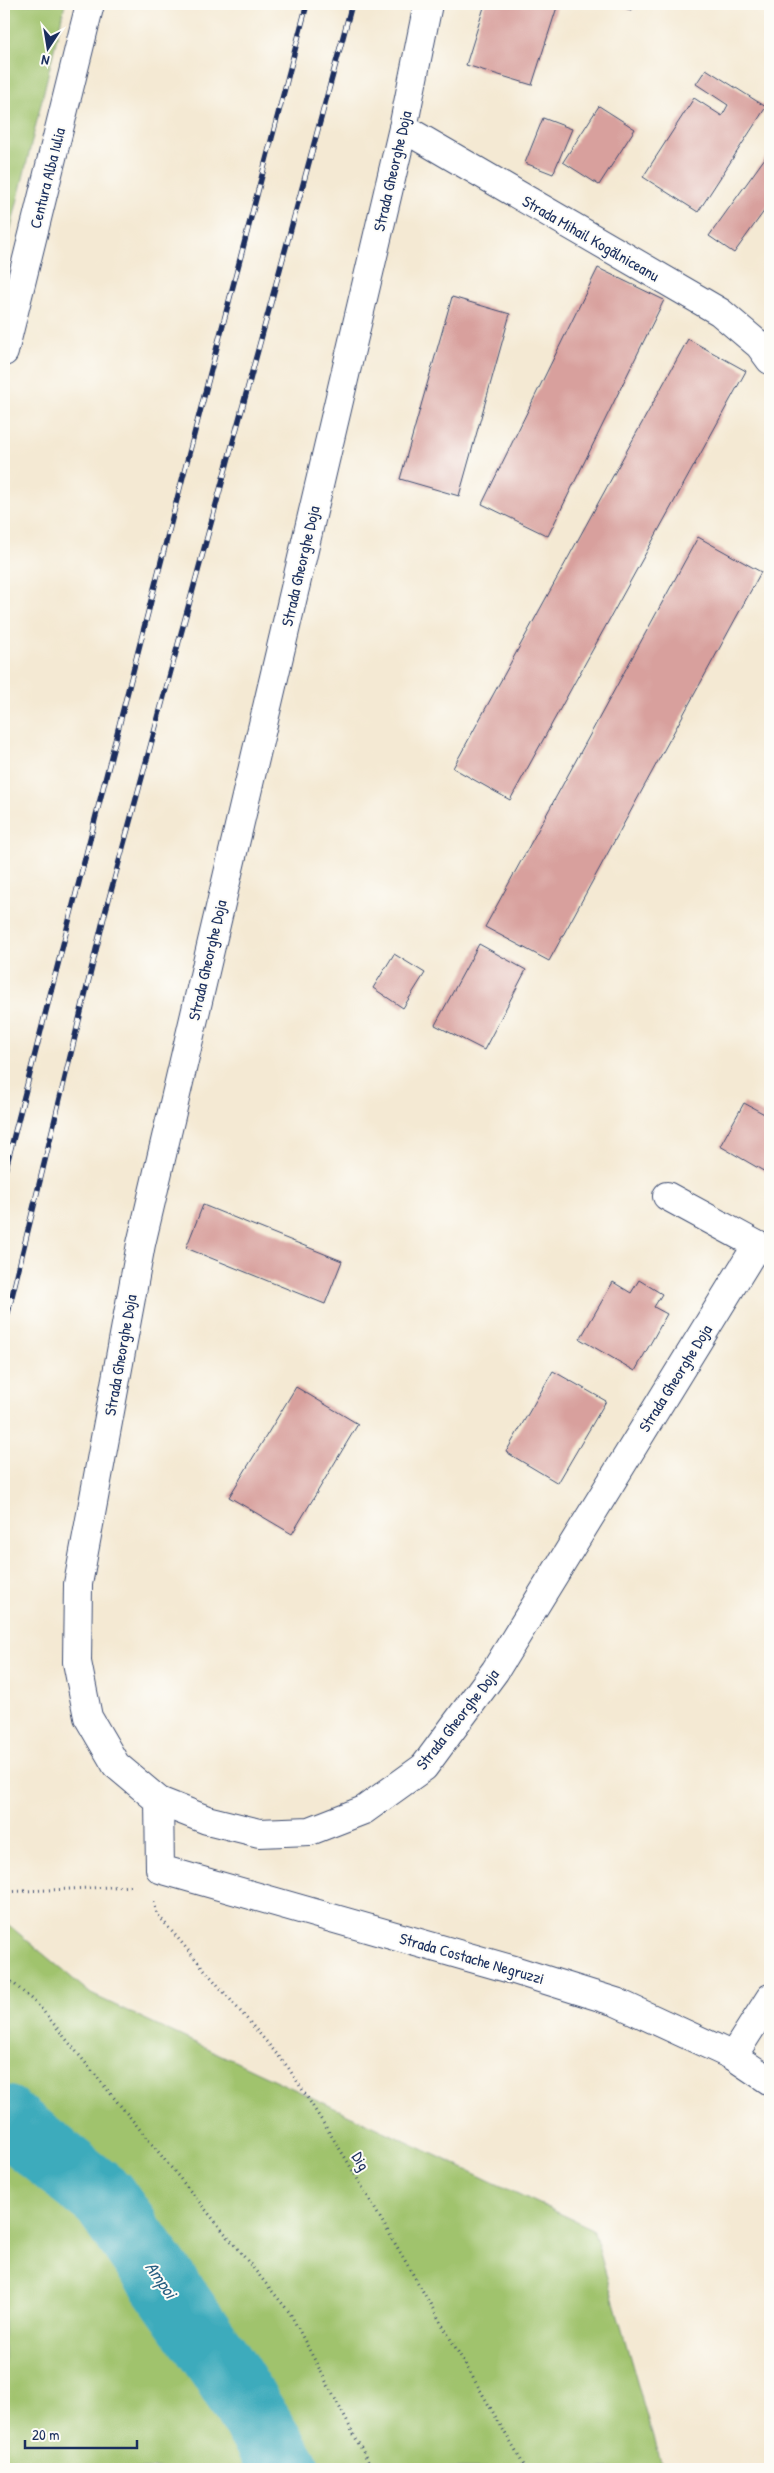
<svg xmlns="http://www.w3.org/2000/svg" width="774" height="2473" font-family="'Patrick Hand',sans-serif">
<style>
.green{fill:#a0c36d;stroke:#5e7966}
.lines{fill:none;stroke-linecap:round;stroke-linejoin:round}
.river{stroke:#3eabbc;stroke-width:68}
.building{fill:#d8a09d}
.minor-casing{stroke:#3c4b70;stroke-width:30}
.major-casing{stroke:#3c4b70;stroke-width:30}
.path{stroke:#3c4b70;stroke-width:3;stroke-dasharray:1 4;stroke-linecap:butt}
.minor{stroke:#fff;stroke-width:28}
.major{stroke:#fff;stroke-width:28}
.rail-casing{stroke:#1b2f5e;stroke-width:5.5}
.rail{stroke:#fdfcf7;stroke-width:4;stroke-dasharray:11;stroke-linecap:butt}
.labels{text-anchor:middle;stroke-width:4;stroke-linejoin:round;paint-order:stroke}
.street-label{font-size:16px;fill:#1b2f5e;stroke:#fdfcf7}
.water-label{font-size:18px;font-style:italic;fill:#296184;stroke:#fdfcf7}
</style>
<rect width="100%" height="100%" fill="#fdfcf7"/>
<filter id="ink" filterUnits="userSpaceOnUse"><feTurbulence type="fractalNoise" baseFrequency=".02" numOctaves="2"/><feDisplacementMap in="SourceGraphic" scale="10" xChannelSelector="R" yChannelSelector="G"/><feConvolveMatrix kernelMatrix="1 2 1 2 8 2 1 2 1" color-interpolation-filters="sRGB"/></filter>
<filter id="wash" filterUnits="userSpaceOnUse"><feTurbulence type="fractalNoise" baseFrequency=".0096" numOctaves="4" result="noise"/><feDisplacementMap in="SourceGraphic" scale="20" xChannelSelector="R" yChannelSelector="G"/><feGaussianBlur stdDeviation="1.12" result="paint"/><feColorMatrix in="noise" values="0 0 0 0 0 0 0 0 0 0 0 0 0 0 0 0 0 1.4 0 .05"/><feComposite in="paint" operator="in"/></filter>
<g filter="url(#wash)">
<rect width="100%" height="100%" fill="#f4e9d3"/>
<g class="green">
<path d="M 4,4 L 65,4 L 4,257 Z"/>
<path d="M 4,1921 L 91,1994 L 593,2229 L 662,2469 L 4,2469 Z"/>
</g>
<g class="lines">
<path class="river" d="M 4,2119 L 104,2198 L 222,2366 L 286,2469"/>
</g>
<g id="blocks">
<g class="building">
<path d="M 485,4 L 558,4 L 532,85 L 466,65 Z"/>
<path d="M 611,4 L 633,4 L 631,10 Z"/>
<path d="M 706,69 L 766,107 L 698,212 L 643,177 L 694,98 L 722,116 L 728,105 L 696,84 Z"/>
<path d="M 599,106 L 635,129 L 599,185 L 563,162 Z"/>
<path d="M 543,118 L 572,129 L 553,174 L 525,163 Z"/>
<path d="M 770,151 L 770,203 L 734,253 L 709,236 Z"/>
<path d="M 598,268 L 664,300 L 548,536 L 482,504 Z"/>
<path d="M 452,297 L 510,314 L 459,496 L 400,479 Z"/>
<path d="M 688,339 L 746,371 L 510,800 L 453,768 Z"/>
<path d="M 698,537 L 761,572 L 549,961 L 485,927 Z"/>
<path d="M 479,944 L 526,970 L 484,1050 L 435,1025 Z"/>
<path d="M 394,954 L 425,973 L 403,1008 L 373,988 Z"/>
<path d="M 744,1103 L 770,1117 L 770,1168 L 767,1173 L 720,1146 Z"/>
<path d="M 203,1205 L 342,1261 L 325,1304 L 186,1248 Z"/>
<path d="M 639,1280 L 662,1294 L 654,1307 L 667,1314 L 635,1371 L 580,1339 L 613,1282 L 631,1293 Z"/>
<path d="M 553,1371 L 606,1401 L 558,1483 L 506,1452 Z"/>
<path d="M 296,1387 L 358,1424 L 292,1534 L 229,1497 Z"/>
</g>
</g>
</g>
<g filter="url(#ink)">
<use href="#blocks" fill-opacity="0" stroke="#3c4b70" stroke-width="1"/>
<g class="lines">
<defs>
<g id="minor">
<path d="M 428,4 L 403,128 L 141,1244 L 78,1584 L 77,1662 L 88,1717 L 116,1765 L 159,1801 L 207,1820 L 259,1833 L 310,1831 L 364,1810 L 424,1767 L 495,1671 L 757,1245"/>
<path d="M 403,128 L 720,312 L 759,345 L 770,360"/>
<path d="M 667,1196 L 770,1252"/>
<path d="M 159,1801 L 160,1869 L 514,1970 L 616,2002 L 733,2056 L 770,2081"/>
<path d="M 733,2056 L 770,1998"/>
</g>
<path id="major" d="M 4,352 L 90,4"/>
</defs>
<use href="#minor" class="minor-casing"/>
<use href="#major" class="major-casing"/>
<g class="path">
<path d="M 4,1892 L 133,1886"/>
<path d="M 154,1902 L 157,1914 L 288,2067 L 346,2159 L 526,2469"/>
<path d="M 4,1975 L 39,2006 L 290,2313 L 372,2469"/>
</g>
<use href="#minor" class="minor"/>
<use href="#major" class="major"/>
<defs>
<g id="rail">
<path d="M 4,1175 L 175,507 L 307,4"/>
<path d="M 4,1329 L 104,917 L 352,4"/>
</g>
</defs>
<use href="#rail" class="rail-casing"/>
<use href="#rail" class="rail"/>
</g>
</g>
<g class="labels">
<g class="street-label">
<text transform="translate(392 171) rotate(-77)" y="6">Strada Gheorghe Doja</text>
<text transform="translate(47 178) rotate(-76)" y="6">Centura Alba Iulia</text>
<text transform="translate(591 238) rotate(30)" y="6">Strada Mihail Kogălniceanu</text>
<text transform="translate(300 566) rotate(-77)" y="6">Strada Gheorghe Doja</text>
<text transform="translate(207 960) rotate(-77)" y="6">Strada Gheorghe Doja</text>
<text transform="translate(120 1355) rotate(-80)" y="6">Strada Gheorghe Doja</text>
<text transform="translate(675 1378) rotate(-58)" y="6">Strada Gheorghe Doja</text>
<text transform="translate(457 1719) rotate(-52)" y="6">Strada Gheorghe Doja</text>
<text transform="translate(472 1958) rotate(16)" y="6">Strada Costache Negruzzi</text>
<text transform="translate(361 2161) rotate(59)" y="6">Dig</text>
</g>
<g class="water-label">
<text transform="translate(161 2280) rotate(55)" y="6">Ampoi</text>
</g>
</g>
<rect width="774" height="2473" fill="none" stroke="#fdfcf7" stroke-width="20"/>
<g transform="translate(48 48) rotate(192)" stroke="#fdfcf7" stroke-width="4" paint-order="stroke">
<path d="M0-4L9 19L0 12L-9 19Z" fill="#1b2f5e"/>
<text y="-8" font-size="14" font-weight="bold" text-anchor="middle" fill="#1b2f5e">N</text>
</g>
<path d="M25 2440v8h112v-8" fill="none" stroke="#1b2f5e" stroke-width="2.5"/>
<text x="32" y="2440" font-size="15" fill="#1b2f5e" stroke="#fdfcf7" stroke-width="4" paint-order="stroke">20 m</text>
</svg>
